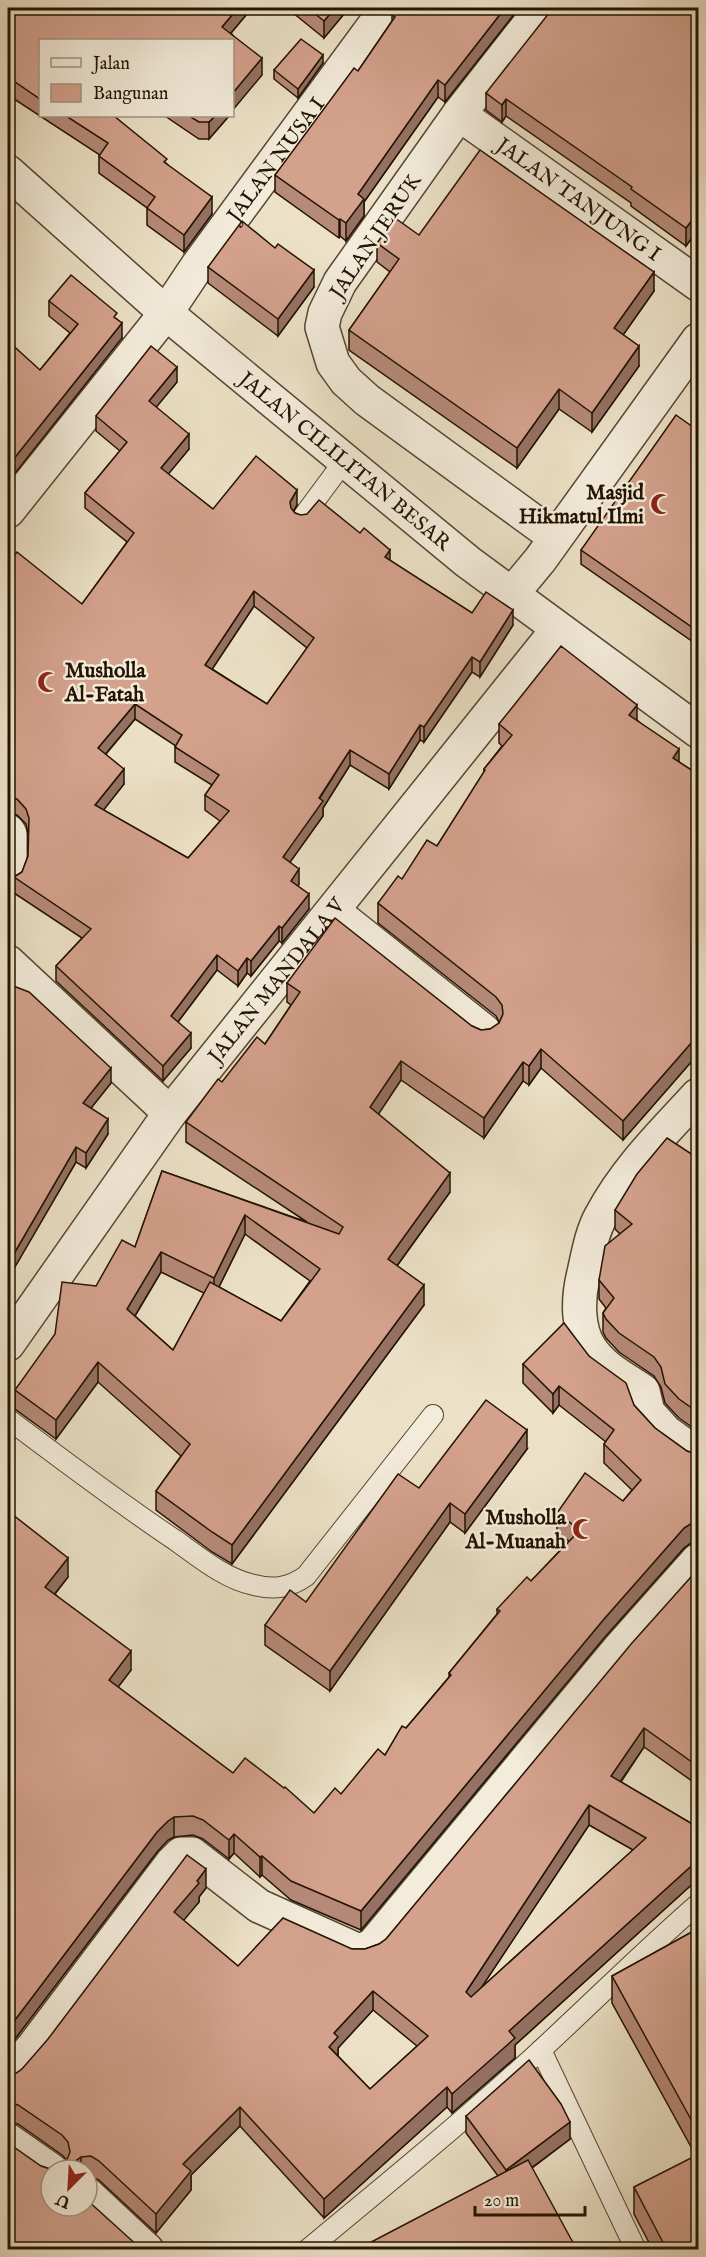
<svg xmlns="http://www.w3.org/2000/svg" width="706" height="2257" font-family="'IM FELL English',serif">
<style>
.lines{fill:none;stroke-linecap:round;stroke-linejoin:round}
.service-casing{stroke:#554633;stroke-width:22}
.minor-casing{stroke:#554633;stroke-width:36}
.tertiary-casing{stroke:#554633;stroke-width:36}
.service{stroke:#f3ecdb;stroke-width:20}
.minor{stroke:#f3ecdb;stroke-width:33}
.tertiary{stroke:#f3ecdb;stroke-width:33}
.wall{fill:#b68a79;stroke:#231302;stroke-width:1.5;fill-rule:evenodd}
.shaded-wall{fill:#947163;stroke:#231302;stroke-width:1.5}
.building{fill:#d4a18d;stroke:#231302;stroke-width:1.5;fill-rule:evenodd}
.labels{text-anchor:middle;stroke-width:5;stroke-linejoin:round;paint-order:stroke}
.street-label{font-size:21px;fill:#231302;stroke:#f3ecdb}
.poi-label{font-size:21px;font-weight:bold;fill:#231302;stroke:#f3ecdb;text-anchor:end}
</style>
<rect width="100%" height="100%" fill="#ece1c7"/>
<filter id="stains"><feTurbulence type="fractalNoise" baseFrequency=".00333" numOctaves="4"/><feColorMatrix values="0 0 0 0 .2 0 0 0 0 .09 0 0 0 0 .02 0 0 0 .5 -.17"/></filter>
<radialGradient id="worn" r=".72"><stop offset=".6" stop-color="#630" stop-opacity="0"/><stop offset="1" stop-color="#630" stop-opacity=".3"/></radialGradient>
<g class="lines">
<defs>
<g id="service">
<path d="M 302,518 L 345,460"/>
<path d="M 8,1419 C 63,1460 118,1502 175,1540 C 199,1557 225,1579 254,1585 C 274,1590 289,1588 306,1576 L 433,1415"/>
<path d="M 541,2050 L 636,2250"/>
<path d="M 307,2250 C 387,2184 466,2119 542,2049 C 594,2001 645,1950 698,1904"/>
</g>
<g id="minor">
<path d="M 542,8 L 459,114 L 340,282 L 325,313 L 322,327 L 333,363 L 346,381 L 367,400 L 555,537"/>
<path id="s1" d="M 459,114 L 698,284"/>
<path id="s2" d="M 8,511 L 166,313 L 198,265 L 387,8"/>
<path d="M 511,595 L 540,560 L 698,340"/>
<path d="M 8,831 L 10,834 L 10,867 L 8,875"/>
<path d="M 333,911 L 484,1031"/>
<path d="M 8,962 L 170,1113"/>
<path d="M 698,1095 C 663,1133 626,1169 601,1216 C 591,1234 588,1256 583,1277 C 578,1299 577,1328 590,1348 C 603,1368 624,1378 643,1391 L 648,1412 L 666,1432 L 698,1455"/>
<path id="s3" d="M 8,1344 L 170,1113 L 558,629"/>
<path d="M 8,2076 L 33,2047 L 172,1863 L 181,1854 L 192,1854 L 259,1906 L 359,1951 L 372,1946 L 618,1650 L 698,1560"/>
<path d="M 8,2140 L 51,2170"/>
<path d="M 87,2194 L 147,2250"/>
</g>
<g id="tertiary">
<path id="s4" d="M 8,172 L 166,313 L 468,562 L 698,731"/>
</g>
</defs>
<use href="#service" class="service-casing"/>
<use href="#minor" class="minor-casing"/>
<use href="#tertiary" class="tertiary-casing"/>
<use href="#service" class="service"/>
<use href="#minor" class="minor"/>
<use href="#tertiary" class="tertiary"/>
</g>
<g class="wall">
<path d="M 8,8 L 252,8 L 231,33 L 262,75 L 232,40 L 40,40 L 40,116 L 114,116 L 167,164 L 212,214 L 184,252 L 147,225 L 147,208 L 99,173 L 99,156 L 100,155 L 8,95 Z"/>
<path d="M 287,8 L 349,8 L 324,38 Z"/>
<path d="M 398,8 L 519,8 L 445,102 L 438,97 L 364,202 L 364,216 L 346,241 L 340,236 L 339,238 L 275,192 L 275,175 L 358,71 L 392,21 L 392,15 Z"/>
<path d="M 699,8 L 699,228 L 686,246 L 631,206 L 631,203 L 506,116 L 502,122 L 486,110 L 486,93 Z"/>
<path d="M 323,63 L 298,98 L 274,79 L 274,70 Z"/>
<path d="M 165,116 L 229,116 L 209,139 L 199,139 Z"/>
<path d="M 419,235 L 654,291 L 623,335 L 639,366 L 592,432 L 559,409 L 517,468 L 349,350 L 349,330 L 390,272 L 377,262 L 377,243 Z"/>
<path d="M 208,267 L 314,287 L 278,336 L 208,283 Z"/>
<path d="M 49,301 L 117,319 L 122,338 L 40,370 L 70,333 L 49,316 Z"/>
<path d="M 177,382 L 156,407 L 189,449 L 168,474 L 213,509 L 297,505 L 294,511 L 295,513 L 390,561 L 472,613 L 513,625 L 480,677 L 472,672 L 424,742 L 420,740 L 389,789 L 350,765 L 323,808 L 323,816 L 290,862 L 299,884 L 298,886 L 309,909 L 282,943 L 279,941 L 251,976 L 247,973 L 238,986 L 217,970 L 178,1022 L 191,1048 L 163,1081 L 56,981 L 56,966 L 82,938 L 14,893 L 14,877 L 22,872 L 28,856 L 28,833 L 26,824 L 17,815 L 8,813 L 8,564 L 82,604 L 127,542 L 85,508 L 85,493 L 120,451 L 96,431 L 96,416 ZM 254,606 L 307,648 L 267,704 L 212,669 ZM 135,719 L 176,746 L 175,747 L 175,762 L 212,785 L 205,795 L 205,810 L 220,821 L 188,858 L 103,810 L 124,784 L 106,754 Z"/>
<path d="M 699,419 L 699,646 L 581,564 L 581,550 L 693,427 Z"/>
<path d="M 637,720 L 679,762 L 699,775 L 699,1053 L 623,1140 L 541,1068 L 529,1085 L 523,1081 L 484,1138 L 401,1080 L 378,1114 L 450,1192 L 397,1266 L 424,1305 L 232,1564 L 212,1552 L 156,1510 L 156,1491 L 181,1456 L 98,1382 L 56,1439 L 15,1409 L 15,1390 L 96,1286 L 135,1247 L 162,1171 L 307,1222 L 186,1142 L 186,1122 L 222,1082 L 265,1044 L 291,1005 L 287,1002 L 287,983 L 472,1026 L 481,1030 L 490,1029 L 499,1023 L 499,1022 L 496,1016 L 378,923 L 378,903 L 402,879 L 437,846 L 484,773 L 484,769 L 502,746 L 499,743 L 499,724 ZM 245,1234 L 310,1281 L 281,1321 L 219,1287 ZM 161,1272 L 204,1293 L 173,1350 L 135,1316 Z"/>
<path d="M 8,984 L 111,1083 L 91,1108 L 108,1134 L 86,1168 L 76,1162 L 8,1278 L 10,1294 L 8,1298 Z"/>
<path d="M 699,1159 L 699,1432 L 679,1418 L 665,1403 L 661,1387 L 654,1376 L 619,1352 L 606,1338 L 603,1332 L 603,1313 L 606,1308 L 599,1299 L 599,1280 L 620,1234 L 615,1229 L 615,1210 Z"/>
<path d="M 589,1356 L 655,1428 L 687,1451 L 696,1454 L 699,1454 L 699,1542 L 692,1542 L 684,1548 L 604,1638 L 361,1930 L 291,1900 L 262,1875 L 260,1877 L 234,1853 L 229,1859 L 203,1839 L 193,1835 L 174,1837 L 168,1840 L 157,1852 L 18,2035 L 8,2048 L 8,1511 L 68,1577 L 55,1594 L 131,1670 L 118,1687 L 233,1773 L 314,1813 L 341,1794 L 385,1755 L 406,1728 L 449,1677 L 449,1673 L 497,1614 L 497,1609 L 531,1581 L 569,1541 L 557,1532 L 557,1513 L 623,1501 L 632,1490 L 604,1463 L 604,1444 L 606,1442 L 559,1405 L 553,1413 L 523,1383 L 523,1364 Z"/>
<path d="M 527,1449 L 465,1533 L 450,1522 L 330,1691 L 265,1645 L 265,1625 L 306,1602 L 419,1488 Z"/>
<path d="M 699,1568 L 699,1786 L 644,1747 L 621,1782 L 699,1828 L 699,1878 L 515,2045 L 515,2058 L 452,2113 L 447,2107 L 324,2218 L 240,2126 L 191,2175 L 191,2190 L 156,2233 L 99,2180 L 91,2176 L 87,2176 L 87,2170 L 51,2170 L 139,2250 L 41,2166 L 50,2169 L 59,2167 L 67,2160 L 62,2155 L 18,2124 L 8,2122 L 8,2075 L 15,2074 L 22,2069 L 206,1888 L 199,1897 L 199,1902 L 183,1920 L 238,1966 L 352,1949 L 365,1949 L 379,1944 L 386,1939 ZM 589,1825 L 633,1850 L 481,1988 ZM 373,2010 L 417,2046 L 370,2089 L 338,2056 L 338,2048 Z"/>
<path d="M 699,1928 L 699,2250 L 653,2250 L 634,2214 L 634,2187 L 696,2156 L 612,2003 L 612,1976 Z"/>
<path d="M 466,2116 L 570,2139 L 532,2168 L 498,2176 L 466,2133 Z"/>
</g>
<g class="shaded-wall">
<path d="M 238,8 L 252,8 L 225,40 L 222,27 Z"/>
<path d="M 335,8 L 349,8 L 324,38 L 324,21 Z"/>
<path d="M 505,8 L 519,8 L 445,102 L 445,85 Z"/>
<path d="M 323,55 L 323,63 L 298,98 L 298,89 Z"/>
<path d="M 262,58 L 262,75 L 232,111 L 232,94 Z"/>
<path d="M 438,80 L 438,97 L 364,202 L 364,216 L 346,241 L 346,223 L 358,194 Z"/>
<path d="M 506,99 L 506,116 L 502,122 L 502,105 Z"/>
<path d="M 215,116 L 229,116 L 209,139 L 209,122 Z"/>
<path d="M 212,197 L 212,214 L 184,252 L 184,235 Z"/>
<path d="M 699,211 L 699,228 L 686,246 L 686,228 Z"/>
<path d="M 340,219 L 340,236 L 339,238 L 339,220 Z"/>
<path d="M 314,270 L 314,287 L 278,336 L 278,319 Z"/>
<path d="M 654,272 L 654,291 L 614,348 L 614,328 Z"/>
<path d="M 122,323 L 122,338 L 8,482 L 8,466 Z"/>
<path d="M 639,346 L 639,366 L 592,432 L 592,413 Z"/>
<path d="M 177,367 L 177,382 L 149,416 L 149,401 Z"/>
<path d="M 559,389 L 559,409 L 517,468 L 517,448 Z"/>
<path d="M 189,434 L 189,449 L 161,483 L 161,468 Z"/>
<path d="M 297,490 L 297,505 L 290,517 L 290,502 Z"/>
<path d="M 390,550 L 390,565 L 385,557 Z"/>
<path d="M 254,591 L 254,606 L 205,680 L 205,665 Z"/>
<path d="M 513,610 L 513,625 L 480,677 L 480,662 Z"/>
<path d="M 472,657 L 472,672 L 424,742 L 424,727 Z"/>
<path d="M 135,704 L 135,719 L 98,763 L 98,748 Z"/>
<path d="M 637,705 L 637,724 L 629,715 Z"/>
<path d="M 420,725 L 420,740 L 389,789 L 389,774 Z"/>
<path d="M 679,749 L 679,769 L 673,758 Z"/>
<path d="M 350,750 L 350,765 L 323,808 L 323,816 L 283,872 L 283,857 Z"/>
<path d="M 124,769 L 124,784 L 95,821 L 95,805 Z"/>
<path d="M 299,869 L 299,884 L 291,896 L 291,881 Z"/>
<path d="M 309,894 L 309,909 L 282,943 L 282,928 Z"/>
<path d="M 279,926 L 279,941 L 251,976 L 251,961 Z"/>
<path d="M 217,955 L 217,970 L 171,1031 L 171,1016 Z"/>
<path d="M 247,958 L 247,973 L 238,986 L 238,971 Z"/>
<path d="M 191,1033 L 191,1048 L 163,1081 L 163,1066 Z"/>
<path d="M 699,1034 L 699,1053 L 623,1140 L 623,1121 Z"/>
<path d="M 541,1049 L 541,1068 L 529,1085 L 529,1066 Z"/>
<path d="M 401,1061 L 401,1080 L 370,1127 L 370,1107 Z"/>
<path d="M 523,1062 L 523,1081 L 484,1138 L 484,1118 Z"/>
<path d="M 111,1068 L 111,1083 L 83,1118 L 83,1103 Z"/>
<path d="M 108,1119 L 108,1134 L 86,1168 L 86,1153 Z"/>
<path d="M 76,1147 L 76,1162 L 8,1279 L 8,1264 Z"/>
<path d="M 450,1173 L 450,1192 L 388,1278 L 388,1259 Z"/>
<path d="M 245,1215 L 245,1234 L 214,1297 L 214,1278 Z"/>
<path d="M 161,1252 L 161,1272 L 127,1329 L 127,1309 Z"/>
<path d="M 10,1279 L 10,1294 L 8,1298 L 8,1283 Z"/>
<path d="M 424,1285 L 424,1305 L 232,1564 L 232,1545 Z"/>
<path d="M 98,1362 L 98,1382 L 56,1439 L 56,1420 Z"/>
<path d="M 559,1386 L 559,1405 L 553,1413 L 553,1394 Z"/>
<path d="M 527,1430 L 527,1449 L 465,1533 L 465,1514 Z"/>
<path d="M 450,1503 L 450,1522 L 330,1691 L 330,1671 Z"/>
<path d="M 692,1523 L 692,1542 L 684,1548 L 604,1638 L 361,1930 L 361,1911 L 604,1619 L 684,1528 Z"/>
<path d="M 68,1558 L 68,1577 L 45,1606 L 45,1587 Z"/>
<path d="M 131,1651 L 131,1670 L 109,1699 L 109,1680 Z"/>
<path d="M 644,1728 L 644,1747 L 611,1795 L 611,1776 Z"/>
<path d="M 589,1805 L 589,1825 L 466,2011 L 466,1992 Z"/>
<path d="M 174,1817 L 174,1837 L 168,1840 L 157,1852 L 18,2035 L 8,2048 L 8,2029 L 157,1832 L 168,1821 Z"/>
<path d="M 234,1834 L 234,1853 L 229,1859 L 229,1840 Z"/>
<path d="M 262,1856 L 262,1875 L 260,1877 L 260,1857 Z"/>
<path d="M 699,1859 L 699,1878 L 515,2045 L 515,2058 L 452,2113 L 452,2094 L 509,2031 Z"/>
<path d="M 206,1869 L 206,1888 L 199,1897 L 199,1902 L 174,1932 L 174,1912 Z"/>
<path d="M 373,1991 L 373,2010 L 338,2048 L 338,2056 L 329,2047 L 334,2033 Z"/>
<path d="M 447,2087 L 447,2107 L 324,2218 L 324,2199 Z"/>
<path d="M 240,2107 L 240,2126 L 191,2175 L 191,2190 L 156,2233 L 156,2214 L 183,2164 Z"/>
<path d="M 570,2122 L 570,2139 L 506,2187 L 506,2170 Z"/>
<path d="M 81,2157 L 81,2170 L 69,2170 L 74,2162 Z"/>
</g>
<g class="building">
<path d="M 8,8 L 238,8 L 222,27 L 262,58 L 232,94 L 232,40 L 40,40 L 40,99 L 8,77 Z"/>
<path d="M 308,8 L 335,8 L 324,21 Z"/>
<path d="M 398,8 L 505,8 L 445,85 L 438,80 L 358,194 L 364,199 L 346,223 L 340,219 L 339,220 L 275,175 L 354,68 L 358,71 L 395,17 L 392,15 Z"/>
<path d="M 553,8 L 699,8 L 699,211 L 686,228 L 631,189 L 632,187 L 506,99 L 502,105 L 486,93 Z"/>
<path d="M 301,39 L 323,55 L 298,89 L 274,70 Z"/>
<path d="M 66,116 L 114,116 L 167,159 L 164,162 L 212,197 L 184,235 L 147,208 L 155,197 L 99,156 L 108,143 Z"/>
<path d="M 189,116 L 215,116 L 209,122 L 199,122 Z"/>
<path d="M 480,150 L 654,272 L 614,328 L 639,346 L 592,413 L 559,389 L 517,448 L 349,330 L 399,259 L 377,243 L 395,218 L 419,235 Z"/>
<path d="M 242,221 L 275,248 L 278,244 L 314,270 L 278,319 L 208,267 Z"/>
<path d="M 71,275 L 117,313 L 114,317 L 122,323 L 8,466 L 8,341 L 40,370 L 78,324 L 49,301 Z"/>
<path d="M 151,346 L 177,367 L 149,401 L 189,434 L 161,468 L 213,509 L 256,456 L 297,490 L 290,502 L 291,508 L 295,513 L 301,515 L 307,514 L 319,500 L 360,533 L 364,528 L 390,550 L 385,557 L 472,613 L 486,592 L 513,610 L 480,662 L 472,657 L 424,727 L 420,725 L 389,774 L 350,750 L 319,798 L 323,801 L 283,857 L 299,869 L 291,881 L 309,894 L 282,928 L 279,926 L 251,961 L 247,958 L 238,971 L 217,955 L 171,1016 L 191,1033 L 163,1066 L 56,966 L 91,929 L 14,877 L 22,872 L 28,856 L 29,818 L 26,809 L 17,799 L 8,798 L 8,564 L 17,552 L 82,604 L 134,533 L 85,493 L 127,442 L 96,416 ZM 254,591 L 314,638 L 267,704 L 205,665 ZM 135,704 L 182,735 L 175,747 L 219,775 L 205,795 L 229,811 L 188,858 L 95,805 L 124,769 L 98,748 Z"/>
<path d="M 676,415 L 693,427 L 699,419 L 699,632 L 581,550 Z"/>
<path d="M 561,646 L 637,705 L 629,715 L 679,749 L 673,758 L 699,775 L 699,1034 L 623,1121 L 541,1049 L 529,1066 L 523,1062 L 484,1118 L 401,1061 L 370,1107 L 450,1173 L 388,1259 L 424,1285 L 232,1545 L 212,1532 L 156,1491 L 190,1444 L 98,1362 L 56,1420 L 15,1390 L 55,1334 L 62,1282 L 96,1286 L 122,1240 L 135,1247 L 162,1171 L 339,1234 L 343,1227 L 186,1122 L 218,1079 L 222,1082 L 257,1037 L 265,1044 L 300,992 L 287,983 L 335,918 L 472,1026 L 481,1030 L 490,1029 L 499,1023 L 503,1014 L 502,1005 L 496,997 L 378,903 L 398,876 L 402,879 L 427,840 L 437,846 L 485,770 L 484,769 L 512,735 L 499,724 ZM 245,1215 L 320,1269 L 281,1321 L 210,1282 L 173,1350 L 127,1309 L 161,1252 L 214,1278 Z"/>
<path d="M 8,984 L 29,992 L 111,1068 L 83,1103 L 108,1119 L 86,1153 L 76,1147 L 8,1264 Z"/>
<path d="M 667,1138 L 699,1159 L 699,1413 L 679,1399 L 665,1384 L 661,1367 L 654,1357 L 619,1333 L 606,1319 L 603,1313 L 614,1298 L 599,1280 L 605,1246 L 632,1224 L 615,1210 L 637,1174 Z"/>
<path d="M 564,1323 L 589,1356 L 626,1383 L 634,1405 L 655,1428 L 687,1451 L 696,1454 L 699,1454 L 699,1523 L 692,1523 L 684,1528 L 604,1619 L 361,1911 L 291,1881 L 262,1856 L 260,1857 L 234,1834 L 229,1840 L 203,1820 L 193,1816 L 174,1817 L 168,1821 L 157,1832 L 18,2016 L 8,2029 L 8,1511 L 68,1558 L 45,1587 L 131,1651 L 109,1680 L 233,1773 L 245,1758 L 284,1788 L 285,1787 L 314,1813 L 335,1788 L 341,1794 L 378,1749 L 385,1755 L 402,1726 L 406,1728 L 451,1675 L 449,1673 L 500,1611 L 497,1609 L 527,1577 L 531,1581 L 580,1530 L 557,1513 L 585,1473 L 623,1501 L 641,1480 L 604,1444 L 614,1430 L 559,1386 L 553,1394 L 523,1364 Z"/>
<path d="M 486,1400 L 527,1430 L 465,1514 L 450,1503 L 330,1671 L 265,1625 L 290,1590 L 306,1602 L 398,1474 L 419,1488 Z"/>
<path d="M 699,1568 L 699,1767 L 644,1728 L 611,1776 L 699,1828 L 699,1859 L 509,2031 L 515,2038 L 505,2047 L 452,2094 L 447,2087 L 324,2199 L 240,2107 L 183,2164 L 191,2171 L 156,2214 L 99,2161 L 91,2156 L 81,2157 L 74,2162 L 69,2170 L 51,2170 L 51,2206 L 87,2206 L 87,2200 L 139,2247 L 137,2250 L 8,2250 L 8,2143 L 41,2166 L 50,2169 L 59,2167 L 66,2162 L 70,2152 L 68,2142 L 62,2135 L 18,2105 L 8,2102 L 8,2075 L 15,2074 L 22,2069 L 48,2039 L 187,1855 L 206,1869 L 197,1881 L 199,1883 L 174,1912 L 238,1966 L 283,1918 L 352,1949 L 365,1949 L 379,1944 L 386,1939 L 632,1643 ZM 589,1805 L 646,1838 L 471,1997 L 466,1992 ZM 373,1991 L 428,2036 L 370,2089 L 329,2047 L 338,2037 L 334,2033 Z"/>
<path d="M 699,1928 L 699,2134 L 612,1976 Z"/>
<path d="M 529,2060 L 561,2104 L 570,2122 L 506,2170 L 466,2116 Z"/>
<path d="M 699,2154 L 699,2250 L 667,2250 L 634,2187 Z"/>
<path d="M 528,2160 L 577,2250 L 356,2250 Z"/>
</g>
<defs>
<symbol id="mosque-bare" viewBox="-9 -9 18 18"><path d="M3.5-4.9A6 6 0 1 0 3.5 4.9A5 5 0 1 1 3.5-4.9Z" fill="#8f2418" stroke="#f3ecdb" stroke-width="2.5" paint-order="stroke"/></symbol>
</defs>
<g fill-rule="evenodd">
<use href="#mosque-bare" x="646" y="489" width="30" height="30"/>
<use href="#mosque-bare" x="33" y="667" width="30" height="30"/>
<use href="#mosque-bare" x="568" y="1514" width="30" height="30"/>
</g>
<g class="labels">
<g class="street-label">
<text dy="7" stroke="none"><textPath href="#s2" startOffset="442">JALAN NUSA I</textPath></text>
<text dy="7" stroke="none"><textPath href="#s1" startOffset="147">JALAN TANJUNG I</textPath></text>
<text transform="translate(375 236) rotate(-56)" y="7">JALAN JERUK</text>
<text dy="7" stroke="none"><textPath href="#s4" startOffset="444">JALAN CILILITAN BESAR</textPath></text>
<text dy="7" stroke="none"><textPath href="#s3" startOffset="452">JALAN MANDALA V</textPath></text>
</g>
<g class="poi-label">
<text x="644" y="499">Masjid<tspan x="644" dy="24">Hikmatul Ilmi</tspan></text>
<text x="65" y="677" text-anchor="start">Musholla<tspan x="65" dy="24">Al-Fatah</tspan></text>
<text x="566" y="1524">Musholla<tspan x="566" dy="24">Al-Muanah</tspan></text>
</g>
</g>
<rect width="706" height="2257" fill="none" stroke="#ece1c7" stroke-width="30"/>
<rect x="9" y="9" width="688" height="2239" fill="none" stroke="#231302" stroke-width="3"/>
<rect x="15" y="15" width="676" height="2227" fill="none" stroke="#231302" stroke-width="1.5"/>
<rect x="39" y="39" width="195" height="78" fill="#f3ecdb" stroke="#a09584" stroke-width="1.5"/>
<rect x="51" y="58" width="30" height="9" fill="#f3ecdb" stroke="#a09584" stroke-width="1.5"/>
<text x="93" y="69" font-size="18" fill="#231302">Jalan</text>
<rect x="51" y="84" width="30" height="18" fill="#d4a18d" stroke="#a09584" stroke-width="1.5"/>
<text x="93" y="99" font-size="18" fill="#231302">Bangunan</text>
<g transform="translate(69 2188) rotate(204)"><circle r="28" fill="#f3ecdb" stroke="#a09584" stroke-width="1.5"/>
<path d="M0-4.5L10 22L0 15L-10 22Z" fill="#8f2418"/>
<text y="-9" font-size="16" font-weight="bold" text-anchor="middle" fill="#231302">U</text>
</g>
<path d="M475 2206v9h110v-9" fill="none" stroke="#231302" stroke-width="3"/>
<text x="484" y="2206" font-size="18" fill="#231302" stroke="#f3ecdb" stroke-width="4.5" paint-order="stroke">20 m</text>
<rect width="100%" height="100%" filter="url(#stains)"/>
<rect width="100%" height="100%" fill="url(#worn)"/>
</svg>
